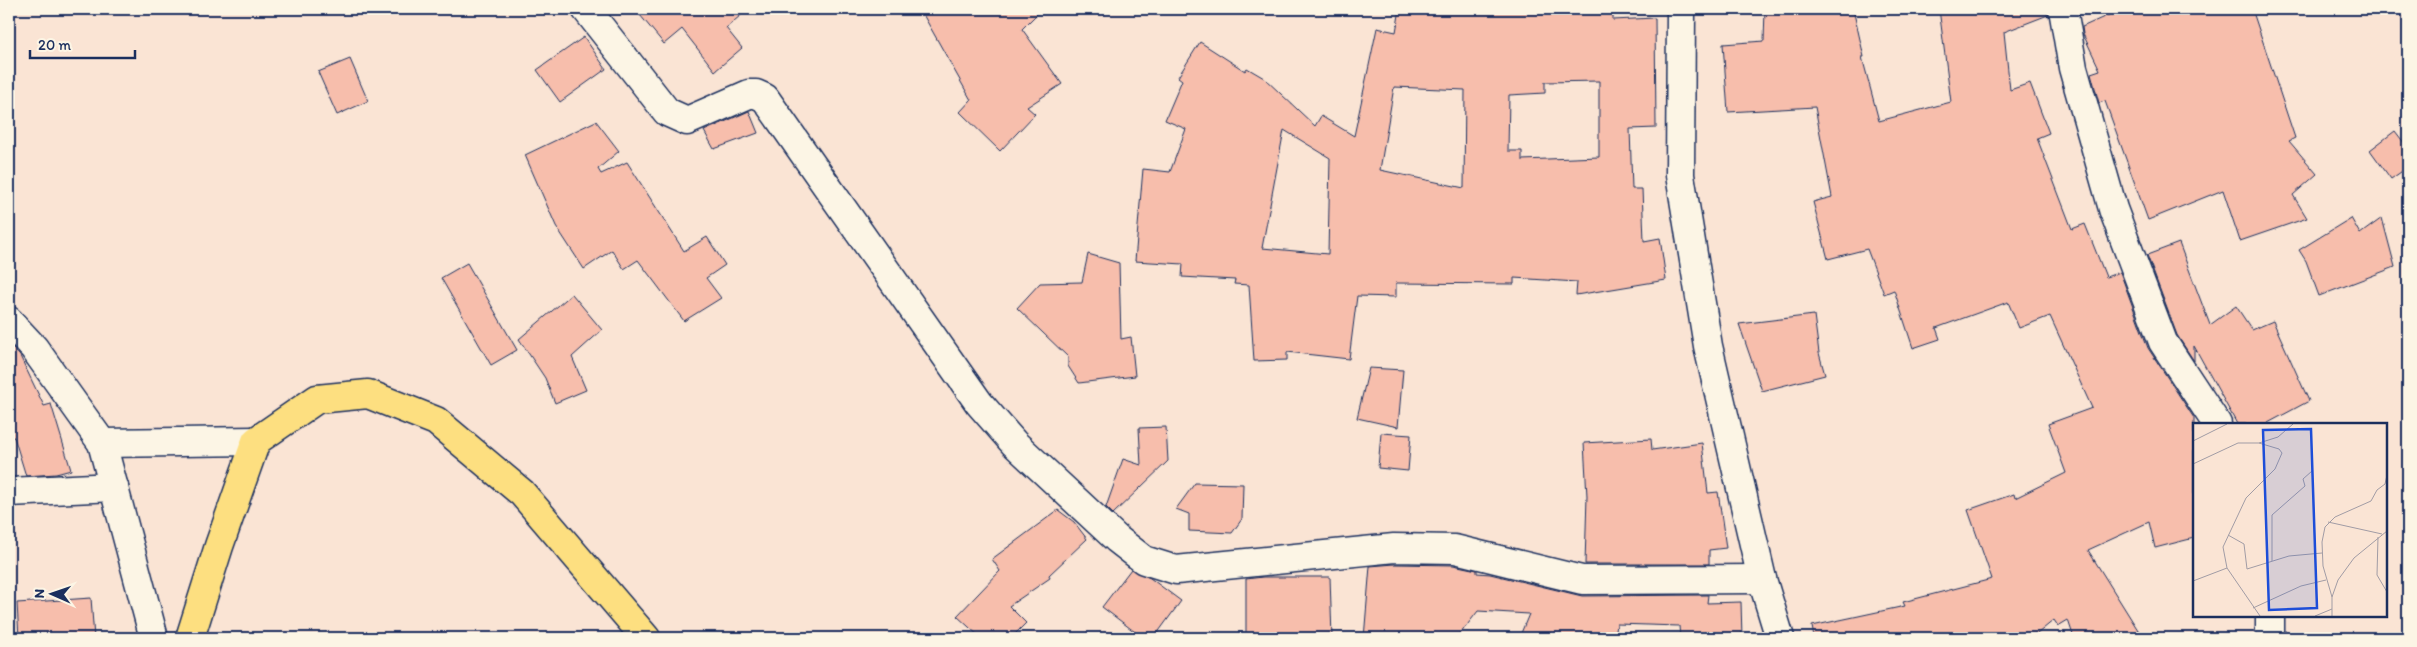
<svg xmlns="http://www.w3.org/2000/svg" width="2417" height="647" font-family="Itim,sans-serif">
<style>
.building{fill:#f7beac;stroke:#1b2f5e;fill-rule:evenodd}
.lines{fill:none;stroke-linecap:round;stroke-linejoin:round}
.minor-casing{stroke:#1b2f5e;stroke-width:31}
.major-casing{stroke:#1b2f5e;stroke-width:31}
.minor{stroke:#fcf5e5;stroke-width:28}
.major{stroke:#fddf80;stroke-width:28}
.inset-road{fill:none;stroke:#a19ca5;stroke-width:1}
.view{fill:#1d4ed8;fill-opacity:0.15;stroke:#1d4ed8;stroke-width:2.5}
.inset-edge{fill:none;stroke:#1b2f5e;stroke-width:2.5}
</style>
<rect width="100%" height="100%" fill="#fae4d4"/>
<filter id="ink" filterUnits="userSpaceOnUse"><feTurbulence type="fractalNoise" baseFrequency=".02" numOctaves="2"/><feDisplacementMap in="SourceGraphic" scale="10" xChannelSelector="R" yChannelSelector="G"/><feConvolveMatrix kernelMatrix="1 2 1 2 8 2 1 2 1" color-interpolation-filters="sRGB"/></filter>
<g filter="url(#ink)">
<g class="building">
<path d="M 635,9 L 748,9 L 726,28 L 742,48 L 715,71 L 682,29 L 664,44 Z"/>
<path d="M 920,9 L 1042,9 L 1022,29 L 1062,84 L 1027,107 L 1035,114 L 1000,151 L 960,112 L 971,100 Z"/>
<path d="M 1400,9 L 1613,9 L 1613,20 L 1655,18 L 1656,128 L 1630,129 L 1632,189 L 1642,189 L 1644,241 L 1660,238 L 1666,280 L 1576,295 L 1577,282 L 1514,278 L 1514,284 L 1396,283 L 1396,297 L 1357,296 L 1349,359 L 1287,352 L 1287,360 L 1254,361 L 1249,285 L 1234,284 L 1235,280 L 1182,277 L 1183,264 L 1135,261 L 1143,169 L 1170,172 L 1186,129 L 1165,120 L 1182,80 L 1178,77 L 1200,42 L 1245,71 L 1247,68 L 1264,78 L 1315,126 L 1321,116 L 1354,136 L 1377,28 L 1396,32 ZM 1599,81 L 1599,157 L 1522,160 L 1522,151 L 1508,151 L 1509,95 L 1545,93 L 1545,82 ZM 1394,87 L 1465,90 L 1464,188 L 1380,170 ZM 1284,130 L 1330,158 L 1328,254 L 1262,248 Z"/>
<path d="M 1765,9 L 1853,9 L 1864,57 L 1862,57 L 1879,121 L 1951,102 L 1939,9 L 2048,9 L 2048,15 L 2004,32 L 2010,90 L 2030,83 L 2049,133 L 2037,138 L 2072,229 L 2085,224 L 2106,277 L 2120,272 L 2148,348 L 2194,418 L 2194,538 L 2155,548 L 2149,522 L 2088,550 L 2143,638 L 2074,638 L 2068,620 L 2058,626 L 2054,620 L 2032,638 L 1814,638 L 1812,626 L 1905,606 L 1903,602 L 1992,579 L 1968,510 L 2014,494 L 2015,498 L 2066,473 L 2048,424 L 2092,408 L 2050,316 L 2019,328 L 2008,302 L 1936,328 L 1940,339 L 1913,348 L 1894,290 L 1884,294 L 1867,249 L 1828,259 L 1813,202 L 1832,197 L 1815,107 L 1728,112 L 1723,44 L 1764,41 Z"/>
<path d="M 2122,9 L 2252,9 L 2295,138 L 2289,141 L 2317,174 L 2293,195 L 2307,218 L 2240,241 L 2223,190 L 2148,220 L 2105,101 L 2099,103 L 2091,73 L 2100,70 L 2083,34 L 2082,27 Z"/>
<path d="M 584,37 L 606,69 L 560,102 L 537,70 Z"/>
<path d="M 350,59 L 368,101 L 337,115 L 318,72 Z"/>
<path d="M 749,111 L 758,133 L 714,149 L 704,131 Z"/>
<path d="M 596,121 L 619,151 L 598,169 L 601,174 L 627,162 L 684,251 L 707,237 L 725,265 L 706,278 L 721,298 L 684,321 L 638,260 L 624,269 L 612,250 L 584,269 L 556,226 L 525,155 Z"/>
<path d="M 2395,131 L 2408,148 L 2408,167 L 2391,179 L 2370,150 Z"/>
<path d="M 2351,218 L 2360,234 L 2382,218 L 2395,267 L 2319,296 L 2306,261 L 2299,250 Z"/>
<path d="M 2179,243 L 2210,325 L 2236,306 L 2252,330 L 2273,321 L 2309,401 L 2266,424 L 2237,424 L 2194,346 L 2194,361 L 2177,335 L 2147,255 Z"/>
<path d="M 1088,254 L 1119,263 L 1121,339 L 1131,337 L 1135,376 L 1079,383 L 1068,366 L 1068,357 L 1017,308 L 1040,283 L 1082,282 Z"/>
<path d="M 467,263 L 517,350 L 491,365 L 441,278 Z"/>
<path d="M 572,294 L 602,330 L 572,357 L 586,390 L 555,403 L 545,378 L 519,339 Z"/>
<path d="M 1814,315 L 1819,353 L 1825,375 L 1762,391 L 1739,324 Z"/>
<path d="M 9,344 L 20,356 L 44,406 L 51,404 L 71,470 L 56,474 L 26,476 L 14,437 L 9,438 Z"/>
<path d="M 1369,368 L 1403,370 L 1398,427 L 1357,418 Z"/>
<path d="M 1166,427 L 1168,461 L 1113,514 L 1106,507 L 1123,459 L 1141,465 L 1139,428 Z"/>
<path d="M 1381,433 L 1411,435 L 1408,471 L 1378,468 Z"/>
<path d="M 1651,439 L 1652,450 L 1702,443 L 1708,493 L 1718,492 L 1726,548 L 1709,550 L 1709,564 L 1585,564 L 1587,496 L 1584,443 Z"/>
<path d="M 1195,483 L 1243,484 L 1242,519 L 1232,533 L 1189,531 L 1189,514 L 1176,509 Z"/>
<path d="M 1058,510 L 1074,522 L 1087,539 L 1049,575 L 1050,578 L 1009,606 L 1026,623 L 1011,638 L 981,638 L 957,616 L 1000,571 L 992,559 Z"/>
<path d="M 1395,564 L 1453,565 L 1477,570 L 1477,573 L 1490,574 L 1582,596 L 1708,595 L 1707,603 L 1741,602 L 1742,638 L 1680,638 L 1679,626 L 1617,624 L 1615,638 L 1519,638 L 1529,614 L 1478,611 L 1457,638 L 1364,638 L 1370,566 Z"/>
<path d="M 1131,569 L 1150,578 L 1181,601 L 1154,638 L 1143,638 L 1102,607 Z"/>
<path d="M 1263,577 L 1330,577 L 1332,638 L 1246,638 L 1246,579 Z"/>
<path d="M 91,598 L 94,638 L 19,638 L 17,603 Z"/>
</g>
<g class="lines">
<defs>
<g id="minor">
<path d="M 586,9 L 667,112 L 687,121 L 749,94 L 756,94 L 765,98 L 979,403 L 1014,443 L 1117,539 L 1144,560 L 1176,570 L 1394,548 L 1455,549 L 1582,580 L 1762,579"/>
<path d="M 1681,9 L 1680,175 L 1708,346 L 1762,579 L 1780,638"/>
<path d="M 2063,9 L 2073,68 L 2113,209 L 2163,342 L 2217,424"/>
<path d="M 9,321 L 34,348 L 102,443 L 154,638"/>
<path d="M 102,443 L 256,441"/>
<path d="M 9,492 L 114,487"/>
<path d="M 2270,638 L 2270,616"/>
</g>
<path id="major" d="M 190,638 L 219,546 L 256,441 L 317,399 L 368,394 L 436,421 L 522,493 L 646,638"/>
</defs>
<use href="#minor" class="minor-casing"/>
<use href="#major" class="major-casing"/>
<use href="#minor" class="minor"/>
<use href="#major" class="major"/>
</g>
</g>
<g transform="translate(2193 423)">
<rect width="194" height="194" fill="#fae4d4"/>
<path class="inset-road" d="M 0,18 L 34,1M 66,20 L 85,14 L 100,1M 0,41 L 45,20 L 66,20 L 86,26 L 89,30 L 82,46 L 53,75 L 30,124 L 34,145 L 67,193M 135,99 L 189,111M 35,112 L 51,121 L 54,146 L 96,133 L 129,130M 185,114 L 184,152 L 194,169M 79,138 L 79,92 L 112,63 L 110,56 L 119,48M 0,158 L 34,145M 139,174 L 130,143 L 129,119 L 132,104 L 142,94 L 178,78 L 184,67 L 192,61 L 194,52M 60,185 L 108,163 L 133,157M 122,193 L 139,186M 139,193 L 139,174 L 145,157 L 161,135 L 194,108"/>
<path class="view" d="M 118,6 L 124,185 L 76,187 L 70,7 Z"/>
<rect width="194" height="194" class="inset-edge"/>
</g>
<rect width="2417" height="647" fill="none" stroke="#fcf5e5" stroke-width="30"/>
<rect x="15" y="15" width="2387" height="617" fill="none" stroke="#1b2f5e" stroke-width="2" filter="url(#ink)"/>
<g transform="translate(52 594) rotate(272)" stroke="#fcf5e5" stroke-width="4" paint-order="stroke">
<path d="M0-4L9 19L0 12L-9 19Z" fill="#1b2f5e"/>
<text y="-8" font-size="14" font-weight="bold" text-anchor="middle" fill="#1b2f5e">N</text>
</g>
<path d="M30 50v8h105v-8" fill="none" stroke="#1b2f5e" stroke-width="2.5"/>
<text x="38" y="50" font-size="15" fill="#1b2f5e" stroke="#fcf5e5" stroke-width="4" paint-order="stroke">20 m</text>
</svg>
